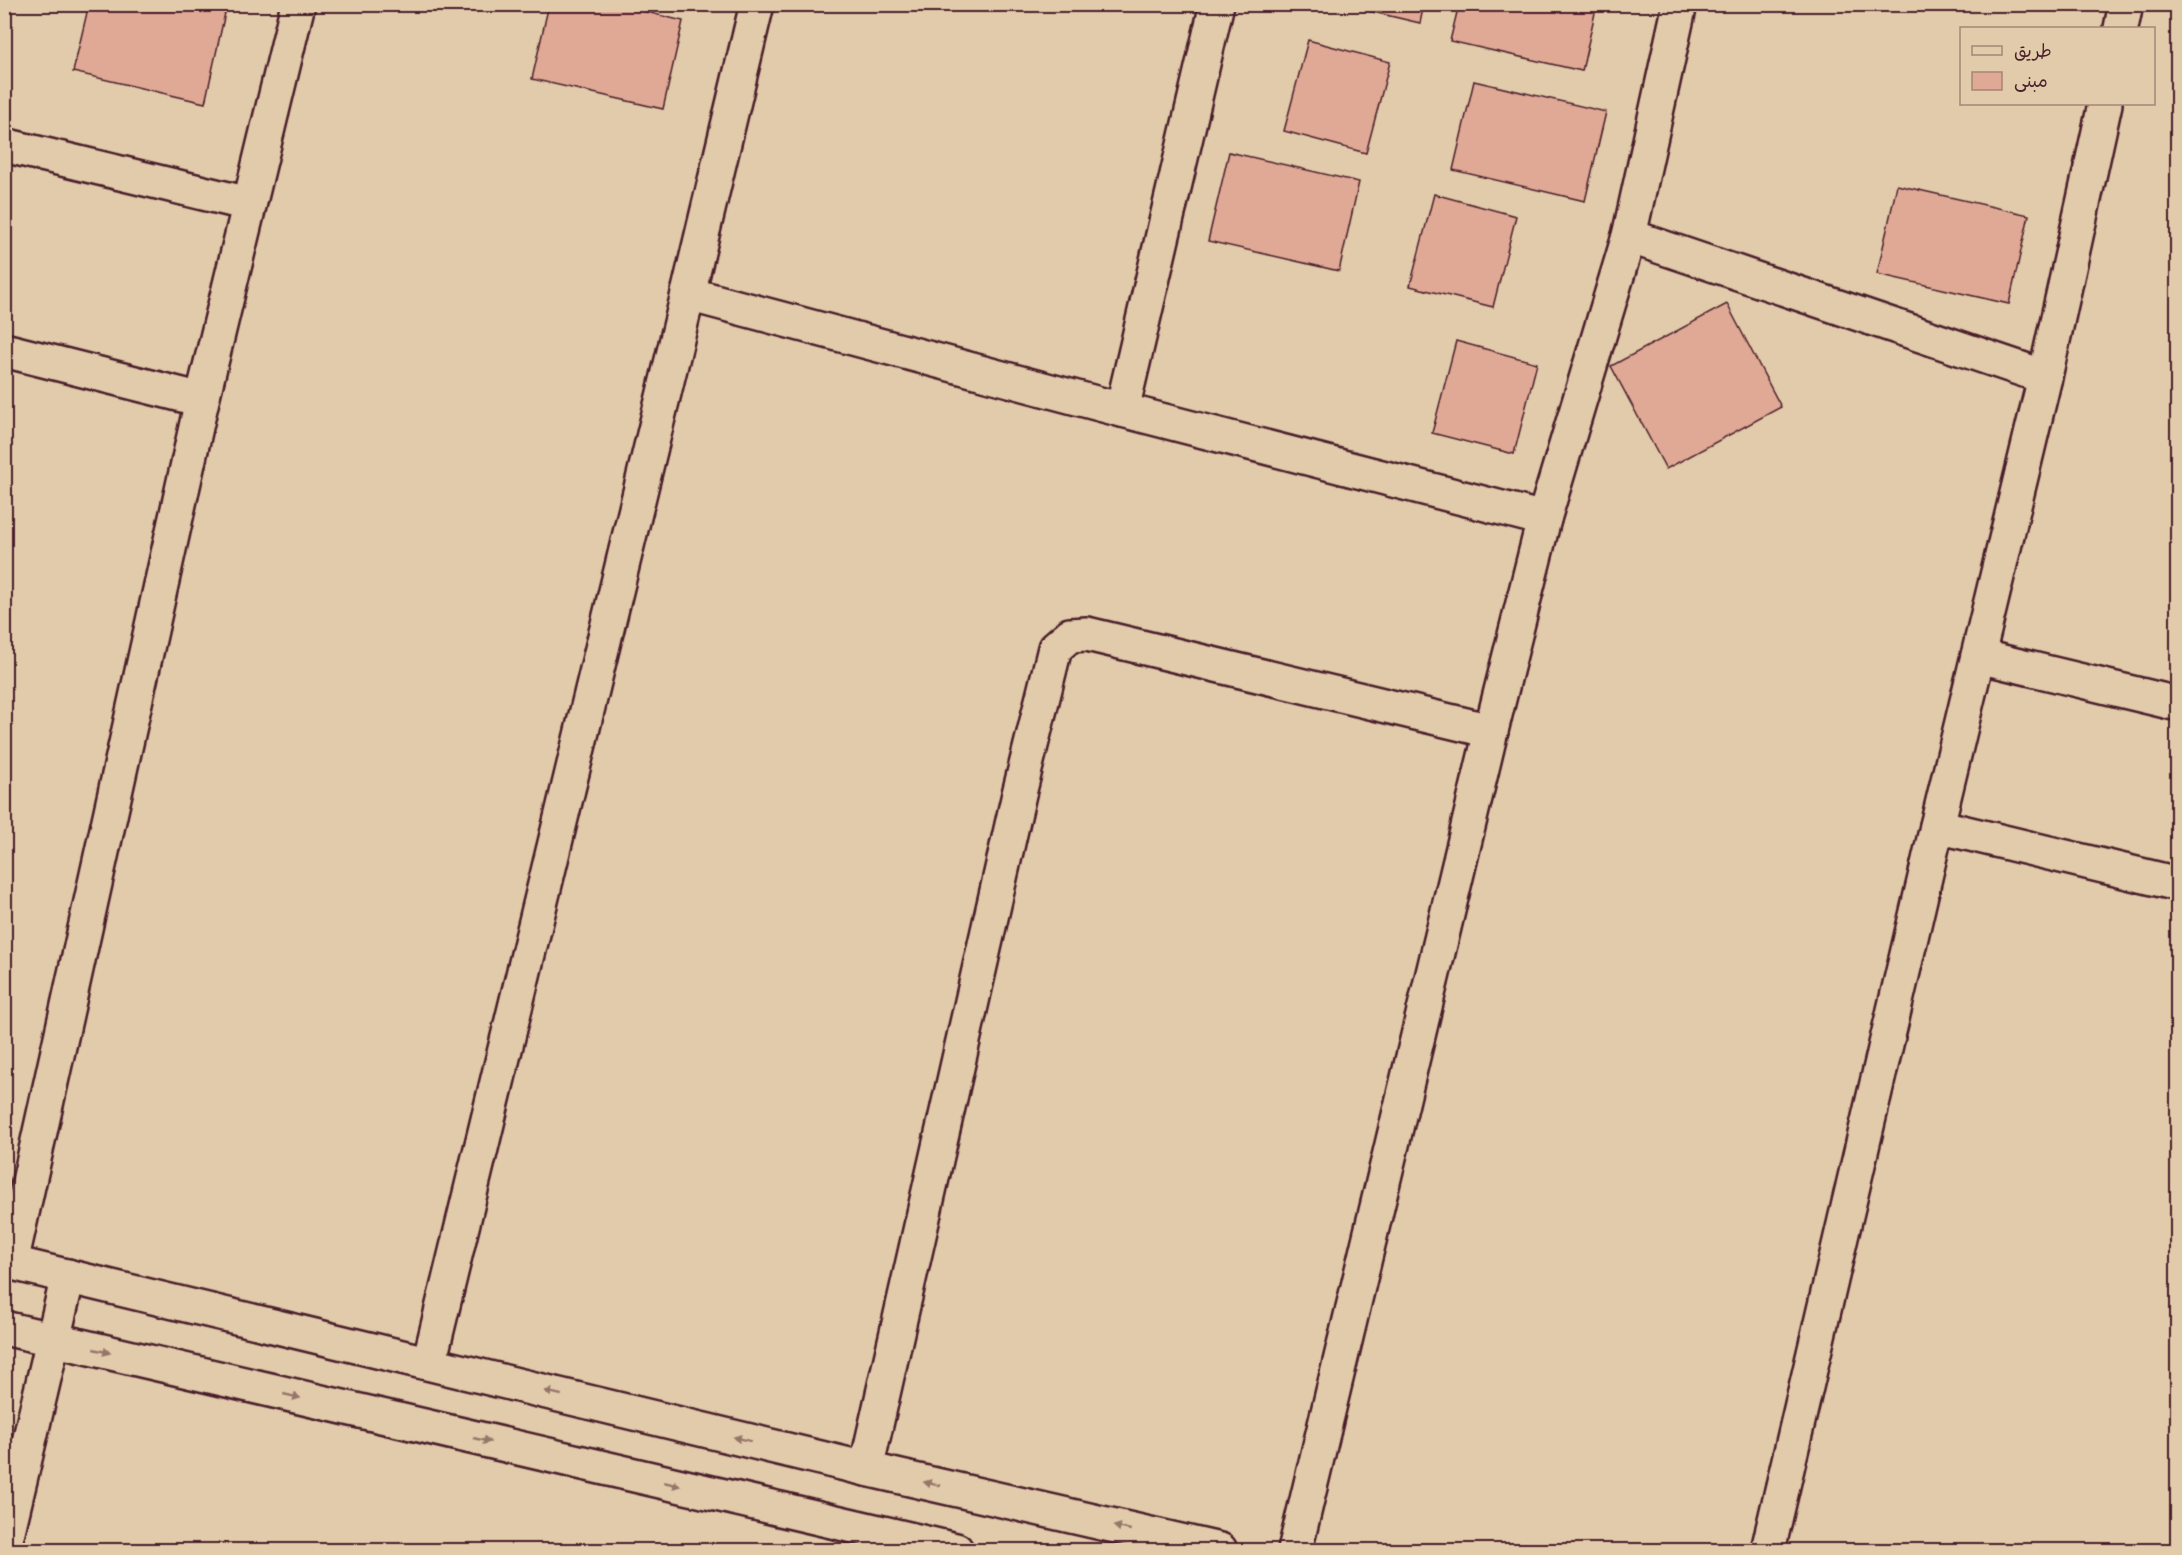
<svg xmlns="http://www.w3.org/2000/svg" width="2182" height="1555" font-family="'Playpen Sans','Playpen Sans Arabic',sans-serif">
<style>
.building{fill:#e0a996;stroke:#4a1f2b;stroke-width:1.5}
.lines{fill:none;stroke-linecap:round;stroke-linejoin:round}
.street-casing{stroke:#4a1f2b;stroke-width:38}
.secondary-casing{stroke:#4a1f2b;stroke-width:38}
.street{stroke:#e1cbaa;stroke-width:33}
.secondary{stroke:#e1cbaa;stroke-width:33}
.oneway{fill:#96756a}
</style>
<rect width="100%" height="100%" fill="#e1cbaa"/>
<filter id="ink" filterUnits="userSpaceOnUse"><feTurbulence type="fractalNoise" baseFrequency=".0167" numOctaves="2"/><feDisplacementMap in="SourceGraphic" scale="12" xChannelSelector="R" yChannelSelector="G"/><feConvolveMatrix kernelMatrix="1 2 1 2 8 2 1 2 1" color-interpolation-filters="sRGB"/></filter>
<g filter="url(#ink)">
<g class="building">
<path d="M 89,4 L 186,4 L 225,13 L 205,103 L 73,72 Z"/>
<path d="M 549,4 L 614,4 L 683,21 L 663,109 L 532,79 Z"/>
<path d="M 1339,4 L 1424,4 L 1420,23 Z"/>
<path d="M 1459,4 L 1597,4 L 1582,71 L 1450,41 Z"/>
<path d="M 1308,40 L 1390,62 L 1366,153 L 1284,131 Z"/>
<path d="M 1474,81 L 1606,112 L 1585,201 L 1453,170 Z"/>
<path d="M 1229,152 L 1359,182 L 1339,271 L 1208,241 Z"/>
<path d="M 1897,185 L 2029,215 L 2009,304 L 1877,274 Z"/>
<path d="M 1434,194 L 1516,216 L 1493,307 L 1410,286 Z"/>
<path d="M 1727,304 L 1781,407 L 1666,469 L 1611,366 Z"/>
<path d="M 1456,341 L 1537,363 L 1514,454 L 1432,433 Z"/>
</g>
<g class="lines">
<defs>
<g id="street">
<path d="M 2121,28 L 2126,4"/>
<path d="M 4,145 L 249,204"/>
<path d="M 1629,236 L 2045,377"/>
<path d="M 688,294 L 1122,410 L 1544,519"/>
<path d="M 4,350 L 202,400"/>
<path d="M 1122,410 L 1217,4"/>
<path d="M 1978,656 L 2178,704"/>
<path d="M 1937,826 L 2178,884"/>
<path d="M 11,1263 L 202,400 L 298,4"/>
<path d="M 429,1363 L 688,294 L 757,4"/>
<path d="M 866,1469 L 1019,794 L 1055,648 L 1070,635 L 1087,634 L 1491,731"/>
<path d="M 4,1548 L 53,1340"/>
<path d="M 1295,1550 L 1491,731 L 1544,519 L 1629,236 L 1680,4"/>
<path d="M 1768,1550 L 1937,826 L 2045,377 L 2105,104"/>
</g>
<g id="secondary">
<path d="M 4,1261 L 866,1469 L 1220,1550"/>
<path d="M 4,1328 L 956,1550"/>
<path d="M 53,1340 L 68,1276"/>
</g>
</defs>
<use href="#street" class="street-casing"/>
<use href="#secondary" class="secondary-casing"/>
<use href="#street" class="street"/>
<use href="#secondary" class="secondary"/>
</g>
<defs><path id="oneway-solid" d="M-6-.8H1V-3.2L6.5 0L1 3.2V.8H-6Z" transform="scale(1.5)"/></defs>
<g class="oneway">
<use href="#oneway-solid" transform="translate(102 1351) rotate(13)"/>
<use href="#oneway-solid" transform="translate(553 1393) rotate(-166)"/>
<use href="#oneway-solid" transform="translate(292 1396) rotate(13)"/>
<use href="#oneway-solid" transform="translate(742 1439) rotate(-166)"/>
<use href="#oneway-solid" transform="translate(482 1440) rotate(13)"/>
<use href="#oneway-solid" transform="translate(672 1484) rotate(13)"/>
<use href="#oneway-solid" transform="translate(932 1484) rotate(-167)"/>
<use href="#oneway-solid" transform="translate(1122 1528) rotate(-167)"/>
</g>
</g>
<rect width="2182" height="1555" fill="none" stroke="#e1cbaa" stroke-width="24"/>
<rect x="12" y="12" width="2158" height="1531" fill="none" stroke="#4a1f2b" stroke-width="2" filter="url(#ink)"/>
<rect x="1960" y="27" width="195" height="78" fill="#e1cbaa" stroke="#a58677" stroke-width="1.5"/>
<rect x="1972" y="46" width="30" height="9" fill="#e1cbaa" stroke="#a58677" stroke-width="1.5"/>
<text x="2014" y="57" font-size="18" fill="#4a1f2b">طريق</text>
<rect x="1972" y="72" width="30" height="18" fill="#e0a996" stroke="#a58677" stroke-width="1.5"/>
<text x="2014" y="87" font-size="18" fill="#4a1f2b">مبنى</text>
</svg>
